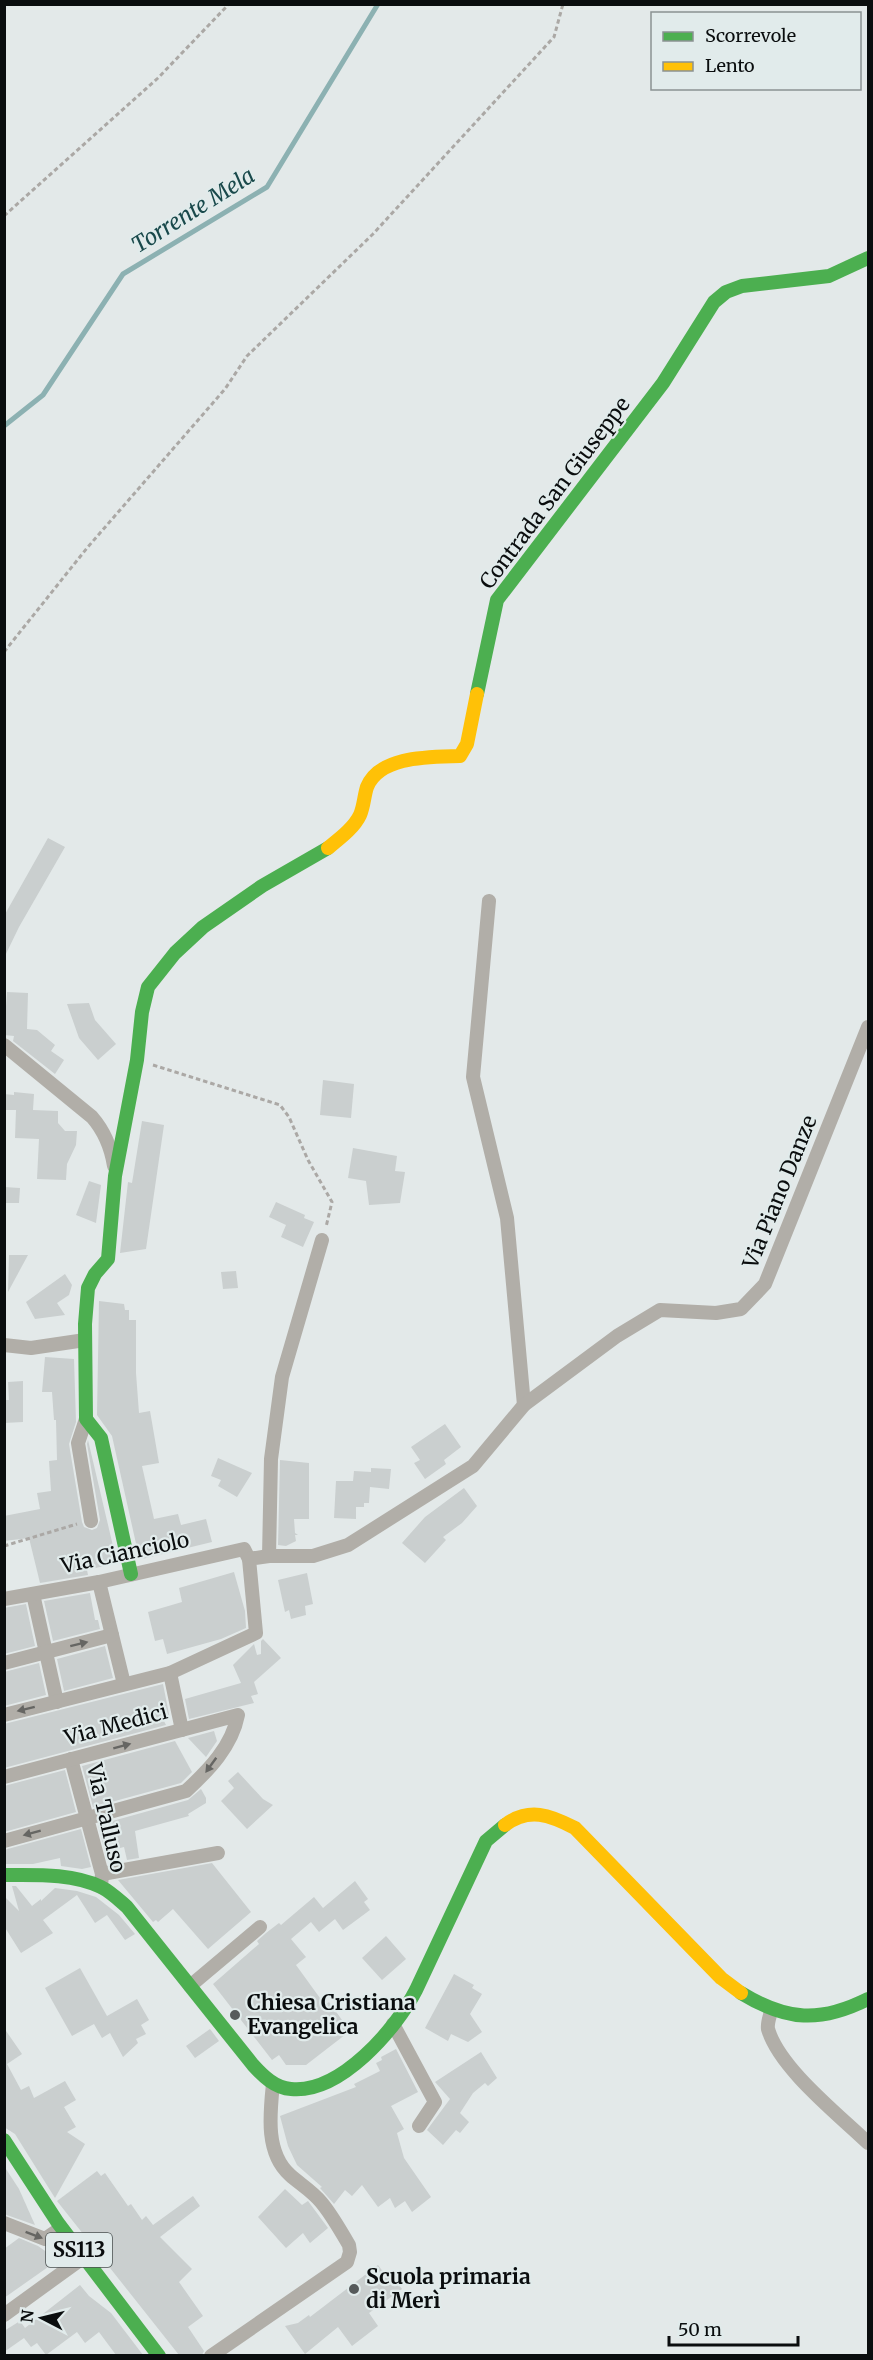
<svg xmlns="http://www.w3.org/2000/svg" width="873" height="2360" font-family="Merriweather,serif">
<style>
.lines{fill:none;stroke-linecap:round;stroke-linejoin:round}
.stream{stroke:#8cb1b2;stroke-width:5}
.building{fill:#cacfcf}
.path{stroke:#aba8a5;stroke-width:3;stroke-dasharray:4.5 3;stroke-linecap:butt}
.street{stroke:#b1aea8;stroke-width:14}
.fast{stroke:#4caf50;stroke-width:14}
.slow{stroke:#ffc107;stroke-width:14}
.oneway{fill:#666663}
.poi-dot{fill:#565a5b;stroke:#e1ebeb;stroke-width:2}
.labels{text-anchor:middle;stroke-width:4.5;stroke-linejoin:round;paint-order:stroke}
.shield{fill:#e1ebeb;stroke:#4a5050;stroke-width:1.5}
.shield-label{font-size:20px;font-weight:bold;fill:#0a0d0e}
.street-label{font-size:21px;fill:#0a0d0e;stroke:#e1ebeb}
.poi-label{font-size:21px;font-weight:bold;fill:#0a0d0e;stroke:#e1ebeb;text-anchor:start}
.water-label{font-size:22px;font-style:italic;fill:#19494b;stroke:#e1ebeb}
</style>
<rect width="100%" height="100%" fill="#e3e9e9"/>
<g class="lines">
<path class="stream" d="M 4,426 L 43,395 L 123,274 L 267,187 L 378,4"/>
</g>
<g class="building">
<path d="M 48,838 L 65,847 L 19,927 L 4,958 L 4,916 Z"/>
<path d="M 7,992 L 28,993 L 27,1029 L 37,1030 L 55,1045 L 51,1051 L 64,1060 L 55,1074 L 13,1041 L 14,1036 L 4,1035 Z"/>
<path d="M 89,1003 L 95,1020 L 116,1044 L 98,1060 L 79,1038 L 67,1004 Z"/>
<path d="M 323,1080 L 354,1084 L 351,1118 L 320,1115 Z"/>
<path d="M 14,1092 L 34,1094 L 33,1110 L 58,1111 L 58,1123 L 65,1131 L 77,1131 L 76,1145 L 67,1164 L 66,1180 L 37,1179 L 39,1139 L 15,1138 L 16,1110 L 4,1110 L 4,1094 L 14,1095 Z"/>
<path d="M 142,1121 L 164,1125 L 146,1249 L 120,1253 L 128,1182 L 132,1183 Z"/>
<path d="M 353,1148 L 397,1156 L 395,1171 L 405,1172 L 400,1203 L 369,1205 L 366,1181 L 348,1178 Z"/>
<path d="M 89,1181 L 101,1185 L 96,1223 L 76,1215 Z"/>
<path d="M 4,1187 L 20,1188 L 19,1203 L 4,1203 Z"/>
<path d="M 276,1202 L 305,1215 L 304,1218 L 314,1222 L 303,1247 L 281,1237 L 286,1225 L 269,1217 Z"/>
<path d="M 9,1255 L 28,1255 L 8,1292 Z"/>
<path d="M 236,1271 L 238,1288 L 223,1289 L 221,1272 Z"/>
<path d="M 65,1274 L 72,1285 L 69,1295 L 57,1303 L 65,1315 L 35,1319 L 26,1302 Z"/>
<path d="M 99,1301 L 124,1304 L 125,1310 L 129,1310 L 129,1320 L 136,1320 L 136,1373 L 139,1413 L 150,1411 L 159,1463 L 142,1466 L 154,1519 L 178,1514 L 181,1525 L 206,1519 L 212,1542 L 142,1559 L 141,1557 L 139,1557 L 112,1436 L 97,1415 Z"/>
<path d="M 45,1357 L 74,1359 L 76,1422 L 69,1444 L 82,1522 L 84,1527 L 92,1530 L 97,1528 L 100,1520 L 87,1444 L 88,1440 L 117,1563 L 87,1570 L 88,1575 L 40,1583 L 29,1538 L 4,1541 L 4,1516 L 40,1509 L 37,1493 L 51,1491 L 49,1461 L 57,1460 L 56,1420 L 54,1420 L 52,1392 L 42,1392 Z"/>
<path d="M 23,1381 L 23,1422 L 4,1423 L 4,1400 L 9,1400 L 8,1382 Z"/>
<path d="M 445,1424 L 461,1447 L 444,1460 L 446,1464 L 425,1479 L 414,1463 L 420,1460 L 411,1447 Z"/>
<path d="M 218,1458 L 252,1473 L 237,1497 L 218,1486 L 221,1480 L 211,1476 Z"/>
<path d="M 280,1460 L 309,1463 L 309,1519 L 294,1519 L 295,1533 L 298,1535 L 295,1535 L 296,1541 L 286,1546 L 278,1545 Z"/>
<path d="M 371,1468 L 391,1469 L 389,1489 L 370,1487 L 369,1503 L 364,1503 L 364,1507 L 356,1507 L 356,1519 L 334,1518 L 336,1481 L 353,1481 L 354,1471 L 371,1472 Z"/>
<path d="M 464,1488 L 477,1506 L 462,1523 L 443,1537 L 446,1540 L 425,1563 L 402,1543 L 425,1517 Z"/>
<path d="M 234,1572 L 245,1611 L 246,1628 L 221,1639 L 167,1654 L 163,1639 L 155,1641 L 148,1612 L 182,1602 L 179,1588 Z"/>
<path d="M 307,1573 L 313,1604 L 305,1606 L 306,1615 L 291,1619 L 289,1610 L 285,1612 L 278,1580 Z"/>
<path d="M 90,1593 L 95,1620 L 98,1620 L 100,1629 L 53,1641 L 44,1601 Z"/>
<path d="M 26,1604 L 35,1646 L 4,1654 L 6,1638 L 4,1608 Z"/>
<path d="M 263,1639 L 281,1658 L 254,1682 L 258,1694 L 251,1696 L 254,1703 L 189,1719 L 185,1699 L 241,1683 L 233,1665 L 254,1644 L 257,1655 L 261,1654 L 261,1641 Z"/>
<path d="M 105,1646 L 113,1678 L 64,1691 L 57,1659 Z"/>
<path d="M 39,1663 L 46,1695 L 4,1706 L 4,1672 Z"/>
<path d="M 163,1684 L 170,1719 L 163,1711 L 160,1713 L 166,1725 L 4,1768 L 4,1724 Z"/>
<path d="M 214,1731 L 217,1741 L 206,1757 L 188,1738 Z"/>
<path d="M 175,1741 L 192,1772 L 181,1783 L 93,1807 L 82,1766 Z"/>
<path d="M 65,1770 L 76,1812 L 4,1832 L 4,1786 Z"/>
<path d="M 238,1772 L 263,1799 L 273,1805 L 247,1829 L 221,1801 L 234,1788 L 228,1781 Z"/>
<path d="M 201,1789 L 206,1798 L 206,1803 L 188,1814 L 189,1816 L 135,1831 L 139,1858 L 127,1860 L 124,1847 L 105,1852 L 98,1825 L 188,1800 Z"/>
<path d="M 81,1829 L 91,1867 L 82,1869 L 61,1866 L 60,1858 L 33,1864 L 6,1864 L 4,1850 Z"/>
<path d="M 212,1863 L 251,1912 L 208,1949 L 173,1909 L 158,1922 L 156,1920 L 153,1922 L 118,1880 Z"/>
<path d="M 355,1881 L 368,1899 L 364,1902 L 370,1910 L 343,1930 L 335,1919 L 319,1932 L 311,1922 L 291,1939 L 306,1957 L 296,1965 L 325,2005 L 329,2002 L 350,2031 L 306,2065 L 286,2065 L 279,2055 L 272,2060 L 213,1984 L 259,1944 L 257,1941 L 266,1933 L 279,1923 L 281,1925 L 314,1897 L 323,1908 Z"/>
<path d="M 12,1886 L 16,1886 L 32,1906 L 41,1899 L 41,1901 L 55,1888 L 77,1891 L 96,1897 L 119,1915 L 135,1934 L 125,1940 L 107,1915 L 95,1923 L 77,1895 L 43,1920 L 53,1933 L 21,1953 L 4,1926 L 4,1896 L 19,1911 Z"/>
<path d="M 386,1936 L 406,1959 L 382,1980 L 362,1958 Z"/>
<path d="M 80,1968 L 107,2016 L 137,1999 L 149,2020 L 141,2025 L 146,2034 L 136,2039 L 138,2043 L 123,2057 L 110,2033 L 102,2038 L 94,2024 L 72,2036 L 45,1988 Z"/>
<path d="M 454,1974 L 474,1985 L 472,1988 L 482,1994 L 470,2014 L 482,2032 L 468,2042 L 451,2034 L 448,2041 L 425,2028 Z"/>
<path d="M 4,2028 L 22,2054 L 7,2064 L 21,2090 L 29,2086 L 34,2098 L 65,2081 L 76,2100 L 64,2107 L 76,2127 L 67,2132 L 85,2144 L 55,2198 L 15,2134 L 4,2127 Z"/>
<path d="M 210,2029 L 219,2041 L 195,2058 L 186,2046 Z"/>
<path d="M 396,2049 L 418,2092 L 391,2106 L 404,2129 L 397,2133 L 404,2158 L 431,2197 L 412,2212 L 405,2201 L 395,2208 L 390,2198 L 378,2207 L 362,2185 L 352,2196 L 345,2190 L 334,2204 L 320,2188 L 322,2187 L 297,2165 L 288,2146 L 280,2116 L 356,2087 L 354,2084 L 380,2071 L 376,2063 L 382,2060 L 381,2057 Z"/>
<path d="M 481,2052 L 497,2078 L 488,2086 L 485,2083 L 473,2093 L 460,2113 L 469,2122 L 460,2133 L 456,2130 L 443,2145 L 427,2130 L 450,2099 L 435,2082 Z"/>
<path d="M 4,2166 L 19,2189 L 35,2225 L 4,2214 Z"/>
<path d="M 97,2171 L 101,2176 L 105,2173 L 128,2206 L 131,2204 L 142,2220 L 146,2216 L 153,2225 L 193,2196 L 200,2206 L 160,2237 L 192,2269 L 179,2282 L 203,2316 L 188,2327 L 204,2351 L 202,2355 L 179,2355 L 57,2201 Z"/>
<path d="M 285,2189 L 302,2205 L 308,2201 L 328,2228 L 310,2243 L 303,2233 L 286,2248 L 258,2217 Z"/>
<path d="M 19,2238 L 38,2246 L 58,2260 L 4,2298 L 4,2249 Z"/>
<path d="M 378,2265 L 387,2277 L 391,2274 L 402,2289 L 369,2313 L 378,2326 L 352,2346 L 338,2327 L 305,2354 L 285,2326 L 298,2323 L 309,2315 L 310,2317 Z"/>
<path d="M 80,2285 L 89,2296 L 111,2313 L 143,2355 L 116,2355 L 99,2332 L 85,2343 L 77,2332 L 46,2355 L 37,2343 L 31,2347 L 24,2338 L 4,2352 L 4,2331 L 20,2321 L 25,2328 Z"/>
</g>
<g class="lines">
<g class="path">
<path d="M 4,216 L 158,78 L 229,4"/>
<path d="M 4,652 L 87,548 L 225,389 L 247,356 L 373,234 L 554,37 L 563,4"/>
<path d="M 153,1065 L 280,1105 L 289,1117 L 308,1160 L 332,1202 L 326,1227"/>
<path d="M 4,1546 L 77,1524"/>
</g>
<g class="street">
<path d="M 489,901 L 473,1077 L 507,1218 L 524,1405"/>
<path d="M 4,1045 L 92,1117 C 105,1132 111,1147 114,1166"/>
<path d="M 4,1345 L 31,1348 L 85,1340"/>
<path d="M 86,1419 L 78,1443 L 91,1521"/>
<path d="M 269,1556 L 271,1459 L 282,1377 L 322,1240"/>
<path d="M 99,1582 L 124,1684"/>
<path d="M 33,1594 L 57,1702"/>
<path d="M 4,1599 L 99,1582 L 244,1549 L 249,1559"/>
<path d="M 4,1663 L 112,1635"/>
<path d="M 170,1673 L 182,1730"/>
<path d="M 4,1715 L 170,1673 L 256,1633 L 249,1559 L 269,1556 L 313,1556 L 348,1545 L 473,1466 L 524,1405 L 617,1336 L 660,1310 L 716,1313 L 741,1309 L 765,1284 L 868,1027"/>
<path d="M 71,1759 L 102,1874 L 101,1887"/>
<path d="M 4,1777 L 238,1715 C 232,1746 209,1770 186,1791 L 4,1841"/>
<path d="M 102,1874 L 218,1853"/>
<path d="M 190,1986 L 260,1927"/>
<path d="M 771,2011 C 770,2016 767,2023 768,2029 C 779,2068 839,2115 868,2143"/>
<path d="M 393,2024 L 435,2102 L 419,2126"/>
<path d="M 4,2223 L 45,2239 L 61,2228"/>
<path d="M 4,2315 L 84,2257"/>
<path d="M 211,2356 L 347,2262 L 350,2252 L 349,2245 C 340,2230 332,2215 321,2202 C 312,2191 300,2184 290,2175 C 265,2153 270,2113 273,2084"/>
</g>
<g class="fast">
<path d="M 477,694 L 497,600 L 663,383 L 714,302 L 726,292 L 742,286 L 829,276 L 868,258"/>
<path d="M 131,1574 L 101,1438 L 86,1419 L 85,1324 L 88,1288 L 95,1274 L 108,1259 L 115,1176 L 137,1060 L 142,1012 L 148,987 L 175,953 L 203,927 L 262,886 L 328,848"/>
<path d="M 4,1875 C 35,1875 72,1873 101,1887 C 111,1892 119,1900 127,1907 L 253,2065 C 263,2076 275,2088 291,2089 C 340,2094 396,2029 416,1990 L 486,1841 L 505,1825"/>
<path d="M 741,1993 C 787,2021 820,2023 868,1999"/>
<path d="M 4,2140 L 58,2223 L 159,2356"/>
</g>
<g class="slow">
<path d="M 328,848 C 339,839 354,828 360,815 C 364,806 364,796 367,787 C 380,755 432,757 460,756 L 467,744 L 477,694"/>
<path d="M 505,1825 C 529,1807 550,1815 575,1828 L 721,1978 L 741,1993"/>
</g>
</g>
<defs><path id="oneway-solid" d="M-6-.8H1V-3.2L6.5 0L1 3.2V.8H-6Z" transform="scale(1.5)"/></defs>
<g class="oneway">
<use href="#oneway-solid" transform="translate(79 1644) rotate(-14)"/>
<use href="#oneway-solid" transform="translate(26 1709) rotate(166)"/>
<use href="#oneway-solid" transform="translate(122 1746) rotate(-15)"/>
<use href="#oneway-solid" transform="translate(211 1765) rotate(126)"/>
<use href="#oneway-solid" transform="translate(32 1833) rotate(165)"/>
<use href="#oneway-solid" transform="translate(34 2235) rotate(21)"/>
</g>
<g class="poi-dot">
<circle cx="235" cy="2015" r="6"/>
<circle cx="354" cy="2289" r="6"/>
</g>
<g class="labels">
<rect class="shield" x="46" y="2233" width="66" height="34" rx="4.5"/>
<g class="shield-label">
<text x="79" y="2257">SS113</text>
</g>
<g class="street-label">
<text transform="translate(555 493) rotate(-53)" y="7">Contrada San Giuseppe</text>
<text transform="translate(780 1192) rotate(-68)" y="7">Via Piano Danze</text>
<text transform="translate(125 1553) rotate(-12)" y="7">Via Cianciolo</text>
<text transform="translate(116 1725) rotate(-15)" y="7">Via Medici</text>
<text transform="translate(106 1818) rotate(77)" y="7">Via Talluso</text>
</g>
<g class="poi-label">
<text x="247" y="2010">Chiesa Cristiana<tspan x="247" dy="24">Evangelica</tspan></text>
<text x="366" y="2284">Scuola primaria<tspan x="366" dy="24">di Merì</tspan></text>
</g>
<g class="water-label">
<text transform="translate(193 210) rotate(-32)" y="8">Torrente Mela</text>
</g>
</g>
<rect width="873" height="2360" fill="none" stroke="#0a0d0e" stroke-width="12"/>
<rect x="651" y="12" width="210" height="78" fill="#e1ebeb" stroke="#8b9293" stroke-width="1.5"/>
<rect x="663" y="32" width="30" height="9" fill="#4caf50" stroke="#8b9293" stroke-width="1.5"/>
<text x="705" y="42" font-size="18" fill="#0a0d0e">Scorrevole</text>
<rect x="663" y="62" width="30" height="9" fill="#ffc107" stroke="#8b9293" stroke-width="1.5"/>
<text x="705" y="72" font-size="18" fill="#0a0d0e">Lento</text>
<g transform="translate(42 2318) rotate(277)" stroke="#e1ebeb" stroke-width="4.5" paint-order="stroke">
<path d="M0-4.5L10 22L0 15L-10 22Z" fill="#0a0d0e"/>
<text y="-9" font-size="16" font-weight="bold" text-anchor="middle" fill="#0a0d0e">N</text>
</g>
<path d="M669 2336v9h129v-9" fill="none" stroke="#0a0d0e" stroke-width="3"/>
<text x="678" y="2336" font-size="18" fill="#0a0d0e" stroke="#e1ebeb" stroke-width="4.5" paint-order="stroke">50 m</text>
</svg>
